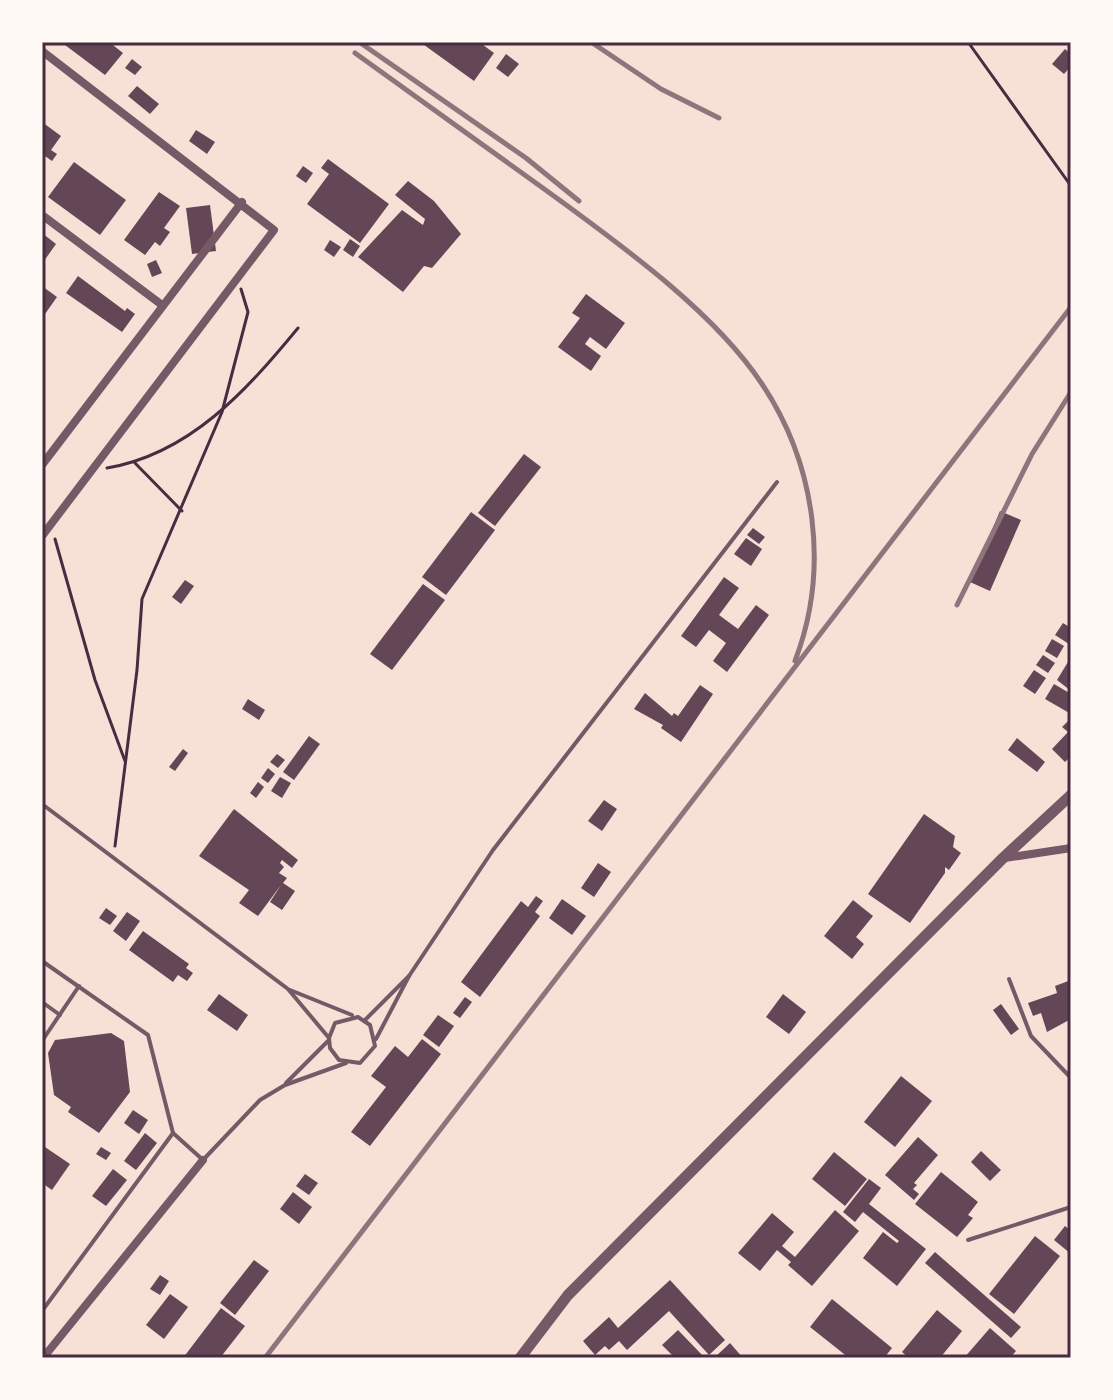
<svg xmlns="http://www.w3.org/2000/svg" width="1113" height="1400" font-family="'Public Sans',sans-serif">
<style>
.building{fill:#644757}
.lines{fill:none;stroke-linecap:round;stroke-linejoin:round}
.path{stroke:#4a2c40;stroke-width:3}
.service{stroke:#755966;stroke-width:4}
.minor{stroke:#755966;stroke-width:8}
.tertiary{stroke:#755966;stroke-width:11}
.rail{stroke:#8f747c;stroke-width:5}
.neatline{fill:none;stroke:#4a2c40;stroke-width:3}
</style>
<rect width="100%" height="100%" fill="#f7e1d7"/>
<g class="building">
<path d="M 61,42 L 109,42 L 123,53 L 105,75 Z"/>
<path d="M 420,42 L 479,42 L 494,53 L 474,81 Z"/>
<path d="M 1065,49 L 1071,54 L 1071,66 L 1064,74 L 1052,64 Z"/>
<path d="M 506,54 L 519,64 L 508,77 L 496,68 Z"/>
<path d="M 132,59 L 142,67 L 135,75 L 125,68 Z"/>
<path d="M 137,86 L 159,104 L 150,114 L 128,96 Z"/>
<path d="M 42,122 L 61,136 L 51,150 L 57,154 L 52,161 L 42,154 Z"/>
<path d="M 196,130 L 215,142 L 207,154 L 189,141 Z"/>
<path d="M 328,159 L 389,204 L 360,243 L 307,204 L 329,174 L 321,168 Z"/>
<path d="M 74,162 L 126,200 L 100,235 L 48,197 Z"/>
<path d="M 303,166 L 313,173 L 306,183 L 296,176 Z"/>
<path d="M 408,181 L 434,201 L 461,234 L 432,268 L 424,266 L 403,292 L 358,257 L 402,210 L 423,225 L 425,219 L 395,195 Z"/>
<path d="M 159,192 L 180,206 L 164,228 L 170,232 L 160,246 L 155,242 L 145,255 L 124,240 Z"/>
<path d="M 210,205 L 216,251 L 192,254 L 186,208 Z"/>
<path d="M 42,233 L 56,244 L 44,261 L 42,259 Z"/>
<path d="M 350,239 L 360,246 L 353,257 L 343,250 Z"/>
<path d="M 330,240 L 341,247 L 334,257 L 324,250 Z"/>
<path d="M 156,260 L 162,273 L 152,277 L 147,264 Z"/>
<path d="M 78,276 L 125,311 L 127,308 L 135,314 L 122,332 L 66,293 Z"/>
<path d="M 42,286 L 57,297 L 45,314 L 42,312 Z"/>
<path d="M 586,294 L 625,323 L 606,349 L 590,337 L 585,344 L 601,356 L 591,371 L 558,347 L 580,318 L 572,313 Z"/>
<path d="M 524,454 L 541,467 L 495,526 L 478,513 Z"/>
<path d="M 1000,511 L 1021,520 L 990,591 L 970,582 Z"/>
<path d="M 471,512 L 495,530 L 446,595 L 422,577 Z"/>
<path d="M 753,528 L 765,537 L 759,544 L 747,535 Z"/>
<path d="M 746,538 L 762,549 L 751,566 L 734,554 Z"/>
<path d="M 724,577 L 739,588 L 719,615 L 738,629 L 756,605 L 769,615 L 727,672 L 713,661 L 726,643 L 709,630 L 696,647 L 681,636 Z"/>
<path d="M 185,580 L 194,586 L 181,604 L 172,597 Z"/>
<path d="M 423,584 L 445,600 L 392,670 L 370,654 Z"/>
<path d="M 1063,623 L 1071,628 L 1069,644 L 1055,635 Z"/>
<path d="M 1052,639 L 1064,646 L 1057,658 L 1045,651 Z"/>
<path d="M 1043,655 L 1055,663 L 1048,673 L 1036,665 Z"/>
<path d="M 1071,657 L 1071,691 L 1057,680 Z"/>
<path d="M 1034,670 L 1046,678 L 1035,694 L 1023,686 Z"/>
<path d="M 1054,684 L 1071,694 L 1071,714 L 1045,699 Z"/>
<path d="M 700,685 L 713,694 L 681,742 L 661,728 L 663,725 L 634,709 L 645,693 L 672,716 L 674,713 L 678,716 Z"/>
<path d="M 248,699 L 265,710 L 259,720 L 242,709 Z"/>
<path d="M 1071,718 L 1071,756 L 1065,762 L 1052,749 L 1068,732 L 1062,727 Z"/>
<path d="M 309,736 L 320,744 L 294,780 L 283,772 Z"/>
<path d="M 1017,738 L 1045,762 L 1037,772 L 1008,750 Z"/>
<path d="M 183,749 L 188,753 L 175,771 L 169,767 Z"/>
<path d="M 277,754 L 285,760 L 278,768 L 270,762 Z"/>
<path d="M 268,768 L 275,774 L 268,783 L 261,778 Z"/>
<path d="M 280,777 L 291,783 L 282,798 L 271,791 Z"/>
<path d="M 258,782 L 264,787 L 256,798 L 250,793 Z"/>
<path d="M 604,800 L 617,809 L 602,831 L 588,821 Z"/>
<path d="M 234,809 L 298,860 L 292,868 L 282,860 L 280,863 L 284,867 L 279,873 L 287,878 L 283,883 L 295,891 L 282,910 L 270,902 L 281,885 L 258,916 L 239,903 L 249,890 L 199,856 Z"/>
<path d="M 924,814 L 955,836 L 953,847 L 961,853 L 949,870 L 945,867 L 945,873 L 910,923 L 868,894 Z"/>
<path d="M 598,863 L 611,872 L 594,897 L 581,888 Z"/>
<path d="M 536,896 L 543,901 L 535,912 L 540,916 L 480,997 L 461,982 L 521,901 L 528,907 Z"/>
<path d="M 562,899 L 586,916 L 572,935 L 549,918 Z"/>
<path d="M 853,900 L 873,916 L 856,937 L 864,944 L 852,959 L 824,936 Z"/>
<path d="M 106,908 L 117,916 L 110,925 L 99,918 Z"/>
<path d="M 127,912 L 140,921 L 126,941 L 113,931 Z"/>
<path d="M 143,931 L 189,964 L 186,968 L 193,973 L 187,981 L 178,975 L 173,982 L 129,950 Z"/>
<path d="M 1071,980 L 1071,1019 L 1047,1032 L 1041,1013 L 1033,1016 L 1028,1003 L 1057,993 L 1055,986 Z"/>
<path d="M 219,994 L 248,1015 L 237,1031 L 207,1010 Z"/>
<path d="M 783,994 L 806,1012 L 789,1034 L 766,1017 Z"/>
<path d="M 465,997 L 472,1002 L 460,1018 L 453,1013 Z"/>
<path d="M 1001,1004 L 1019,1029 L 1011,1035 L 993,1010 Z"/>
<path d="M 438,1015 L 454,1026 L 439,1047 L 423,1035 Z"/>
<path d="M 111,1033 L 124,1041 L 130,1092 L 99,1133 L 68,1112 L 71,1107 L 54,1095 L 48,1053 L 55,1040 Z"/>
<path d="M 422,1039 L 441,1054 L 370,1146 L 351,1132 L 386,1087 L 371,1076 L 395,1046 L 408,1057 Z"/>
<path d="M 901,1076 L 932,1101 L 895,1147 L 864,1122 Z"/>
<path d="M 133,1110 L 148,1120 L 139,1134 L 124,1123 Z"/>
<path d="M 145,1133 L 157,1143 L 136,1170 L 124,1161 Z"/>
<path d="M 918,1137 L 938,1155 L 914,1183 L 917,1185 L 913,1189 L 919,1194 L 914,1200 L 885,1175 Z"/>
<path d="M 42,1145 L 70,1164 L 52,1190 L 42,1183 Z"/>
<path d="M 101,1147 L 111,1153 L 106,1160 L 96,1154 Z"/>
<path d="M 981,1151 L 1001,1170 L 990,1181 L 971,1162 Z"/>
<path d="M 834,1152 L 867,1179 L 845,1206 L 812,1179 Z"/>
<path d="M 113,1169 L 127,1180 L 106,1206 L 92,1196 Z"/>
<path d="M 941,1172 L 978,1202 L 968,1215 L 973,1218 L 957,1237 L 915,1204 Z"/>
<path d="M 305,1174 L 318,1183 L 309,1195 L 296,1186 Z"/>
<path d="M 869,1179 L 881,1188 L 869,1204 L 926,1249 L 897,1286 L 863,1258 L 883,1232 L 897,1243 L 899,1241 L 863,1212 L 855,1222 L 843,1212 Z"/>
<path d="M 293,1192 L 312,1207 L 299,1224 L 280,1209 Z"/>
<path d="M 835,1210 L 859,1231 L 812,1286 L 788,1265 L 791,1262 L 777,1250 L 760,1271 L 738,1253 L 772,1213 L 794,1232 L 782,1246 L 795,1257 Z"/>
<path d="M 1065,1226 L 1071,1231 L 1071,1254 L 1054,1240 Z"/>
<path d="M 1035,1236 L 1060,1256 L 1014,1314 L 989,1294 Z"/>
<path d="M 935,1252 L 1021,1327 L 1011,1338 L 925,1263 Z"/>
<path d="M 254,1260 L 269,1271 L 235,1315 L 220,1303 Z"/>
<path d="M 160,1275 L 169,1281 L 160,1295 L 150,1289 Z"/>
<path d="M 670,1280 L 725,1340 L 709,1355 L 669,1311 L 627,1350 L 619,1341 L 609,1350 L 605,1346 L 595,1355 L 583,1341 L 609,1317 L 618,1328 Z"/>
<path d="M 170,1294 L 188,1307 L 164,1339 L 146,1325 Z"/>
<path d="M 832,1299 L 892,1348 L 884,1358 L 849,1358 L 810,1327 Z"/>
<path d="M 221,1308 L 245,1326 L 220,1358 L 183,1358 Z"/>
<path d="M 937,1310 L 962,1331 L 940,1358 L 909,1358 L 902,1352 Z"/>
<path d="M 990,1328 L 1016,1351 L 1010,1358 L 964,1358 Z"/>
<path d="M 678,1330 L 705,1358 L 675,1358 L 662,1345 Z"/>
<path d="M 730,1343 L 743,1358 L 714,1358 Z"/>
</g>
<g class="lines">
<g class="path">
<path d="M 968,42 L 1071,186"/>
<path d="M 135,463 L 182,511"/>
<path d="M 107,468 C 190,454 247,390 298,328"/>
<path d="M 55,539 L 95,680 L 125,761"/>
<path d="M 115,846 L 137,670 L 142,599 L 222,412 L 248,312 L 241,289"/>
</g>
<g class="service">
<path d="M 42,804 L 288,989 L 329,1038 L 330,1048 L 339,1060 L 360,1063 L 375,1046 L 370,1025 L 358,1017 L 335,1023 L 329,1038"/>
<path d="M 42,961 L 148,1035 L 173,1133 L 203,1160 L 260,1100 L 285,1085 L 346,1063"/>
<path d="M 409,976 L 493,850 L 777,482"/>
<path d="M 1009,979 L 1031,1036 L 1071,1078"/>
<path d="M 290,990 L 352,1015"/>
<path d="M 42,1002 L 60,1015"/>
<path d="M 365,1020 L 409,976 L 376,1039"/>
<path d="M 42,1041 L 79,986"/>
<path d="M 286,1083 L 328,1041"/>
<path d="M 968,1240 L 1071,1207"/>
<path d="M 42,1311 L 173,1133"/>
</g>
<g class="minor">
<path d="M 42,51 L 274,230 L 42,536"/>
<path d="M 42,215 L 162,305"/>
<path d="M 42,465 L 242,202"/>
<path d="M 1005,858 L 1071,848"/>
<path d="M 43,1358 L 203,1160"/>
</g>
<path class="tertiary" d="M 520,1358 L 568,1295 L 1003,858 L 1071,795"/>
<g class="rail">
<path d="M 591,42 L 661,89 L 719,118"/>
<path d="M 362,44 L 526,158 L 579,201"/>
<path d="M 355,53 C 419,99 483,145 547,191 C 618,243 713,310 762,384 C 816,465 830,570 795,661"/>
<path d="M 957,605 L 1032,454 L 1071,392"/>
<path d="M 265,1358 L 1071,307"/>
</g>
</g>
<rect width="1113" height="1400" fill="none" stroke="#fffaf5" stroke-width="88"/>
<rect x="44" y="44" width="1025" height="1312" class="neatline"/>
</svg>
